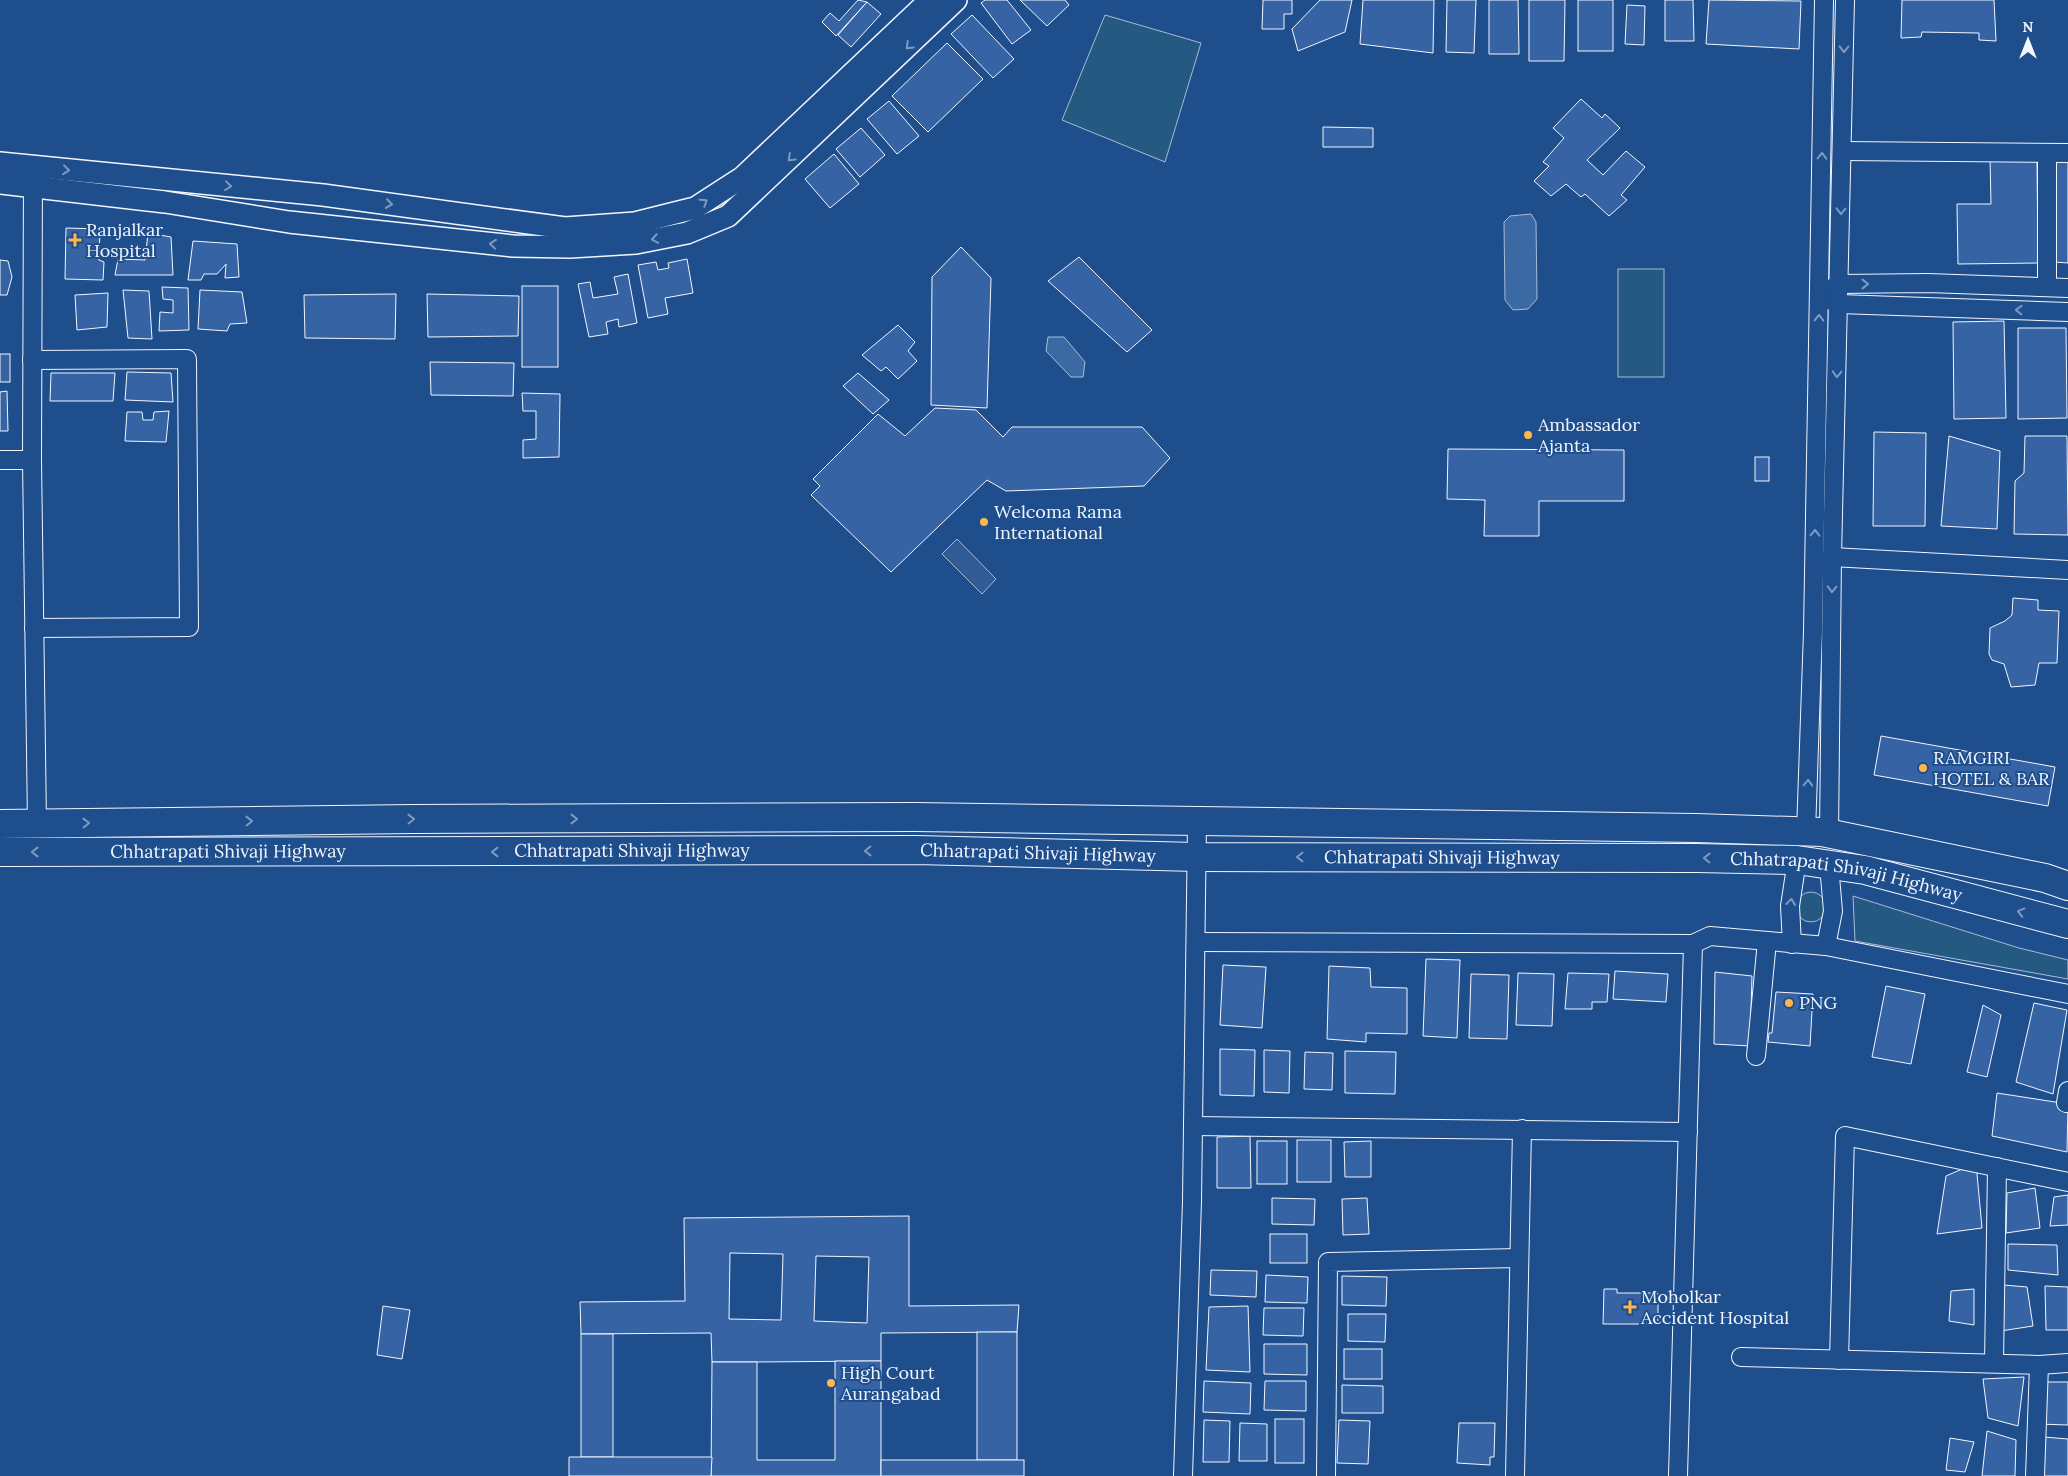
<svg xmlns="http://www.w3.org/2000/svg" width="2068" height="1476" font-family="Lora,serif">
<style>
.green{fill:#245a82;stroke:#a8bbd7}
.parking{fill:#305b95;stroke:#a8bbd7}
.water{fill:#3b69a3;stroke:#a8bbd7}
.building{fill:#3563a3;stroke:#f2f6ff;fill-rule:evenodd}
.lines{fill:none;stroke-linecap:round;stroke-linejoin:round}
.minor-casing{stroke:#f2f6ff;stroke-width:20}
.tertiary-casing{stroke:#f2f6ff;stroke-width:24}
.trunk-casing{stroke:#f2f6ff;stroke-width:30}
.minor{stroke:#1f4e8c;stroke-width:18}
.tertiary{stroke:#1f4e8c;stroke-width:21}
.trunk{stroke:#1f4e8c;stroke-width:28}
.oneway{stroke:#7e9ac0}
.poi-dot{fill:#ffb74d;stroke:#1f4e8c;stroke-width:2}
.labels{text-anchor:middle;stroke-width:4;stroke-linejoin:round;paint-order:stroke}
.poi-label{font-size:18px;fill:#f2f6ff;stroke:#1f4e8c;text-anchor:start}
.street-label{font-size:18px;fill:#f2f6ff;stroke:#1f4e8c}
</style>
<rect width="100%" height="100%" fill="#1f4e8c"/>
<g class="green">
<path d="M 1105,15 L 1201,43 L 1165,162 L 1062,120 Z"/>
<rect x="1618" y="269" width="46" height="108"/>
<circle cx="1811" cy="907" r="15"/>
<path d="M 1853,896 L 2019,948 L 2068,960 L 2068,979 L 1855,941 Z"/>
</g>
<path class="parking" d="M 957,539 L 996,579 L 982,594 L 942,554 Z"/>
<g class="water">
<path d="M 1531,214 L 1536,222 L 1537,299 L 1528,309 L 1513,310 L 1505,300 L 1504,222 L 1510,216 Z"/>
<path d="M 1048,337 L 1064,337 L 1085,362 L 1083,377 L 1071,377 L 1046,351 Z"/>
</g>
<g class="building">
<path d="M 858,0 L 867,2 L 836,36 L 822,22 L 830,13 L 839,21 Z"/>
<path d="M 985,0 L 1007,0 L 1031,30 L 1012,44 L 981,3 Z"/>
<path d="M 1020,0 L 1065,0 L 1069,5 L 1047,26 Z"/>
<path d="M 1263,0 L 1292,0 L 1292,14 L 1284,14 L 1284,29 L 1262,29 Z"/>
<path d="M 1320,0 L 1352,0 L 1345,32 L 1298,51 L 1292,29 Z"/>
<path d="M 1363,0 L 1434,0 L 1433,53 L 1360,44 Z"/>
<path d="M 1447,0 L 1476,0 L 1474,53 L 1446,52 Z"/>
<path d="M 1489,0 L 1518,0 L 1519,54 L 1489,54 Z"/>
<path d="M 1529,0 L 1565,0 L 1564,61 L 1529,61 Z"/>
<rect x="1578" y="0" width="35" height="51"/>
<path d="M 1665,0 L 1693,0 L 1694,41 L 1665,41 Z"/>
<path d="M 1709,0 L 1801,1 L 1799,49 L 1706,44 Z"/>
<path d="M 1902,0 L 1994,0 L 1996,41 L 1979,40 L 1979,33 L 1922,32 L 1921,37 L 1901,38 Z"/>
<path d="M 867,2 L 881,14 L 851,47 L 838,35 Z"/>
<path d="M 1627,5 L 1645,6 L 1644,45 L 1625,44 Z"/>
<path d="M 972,15 L 1014,59 L 993,78 L 951,34 Z"/>
<path d="M 947,43 L 983,79 L 928,132 L 892,96 Z"/>
<path d="M 1581,99 L 1602,118 L 1605,114 L 1620,128 L 1587,160 L 1603,175 L 1626,151 L 1645,167 L 1621,195 L 1627,200 L 1609,216 L 1585,194 L 1581,197 L 1566,184 L 1551,196 L 1534,181 L 1549,166 L 1543,162 L 1564,138 L 1553,128 Z"/>
<path d="M 889,101 L 919,136 L 897,154 L 867,119 Z"/>
<path d="M 1323,127 L 1373,128 L 1373,147 L 1323,147 Z"/>
<path d="M 861,128 L 885,155 L 860,177 L 836,149 Z"/>
<path d="M 834,154 L 859,184 L 830,208 L 805,179 Z"/>
<path d="M 1990,159 L 2037,159 L 2038,263 L 1958,264 L 1957,204 L 1991,204 Z"/>
<path d="M 2056,161 L 2068,161 L 2068,263 L 2054,262 Z"/>
<path d="M 66,228 L 100,229 L 99,260 L 104,262 L 103,280 L 65,279 Z"/>
<path d="M 148,233 L 171,237 L 173,275 L 115,275 L 118,259 L 145,260 Z"/>
<path d="M 193,241 L 237,244 L 239,277 L 225,278 L 226,264 L 217,274 L 204,274 L 201,280 L 188,280 Z"/>
<path d="M 961,247 L 991,278 L 987,408 L 931,405 L 932,277 Z"/>
<path d="M 1079,257 L 1152,330 L 1127,352 L 1048,281 Z"/>
<path d="M 687,259 L 693,293 L 665,298 L 668,314 L 648,318 L 638,265 L 656,262 L 658,270 L 669,268 L 668,263 Z"/>
<path d="M 0,260 L 8,261 L 12,277 L 7,295 L 0,295 Z"/>
<path d="M 628,274 L 637,323 L 619,327 L 618,319 L 606,322 L 608,334 L 589,337 L 578,284 L 590,282 L 593,298 L 618,294 L 614,277 Z"/>
<rect x="522" y="286" width="36" height="81"/>
<path d="M 162,287 L 188,288 L 189,330 L 159,331 L 160,312 L 173,313 L 173,300 L 163,299 Z"/>
<path d="M 123,290 L 149,291 L 152,339 L 128,338 Z"/>
<path d="M 200,290 L 242,292 L 247,323 L 230,324 L 227,331 L 198,329 Z"/>
<path d="M 108,293 L 107,327 L 77,330 L 75,295 Z"/>
<path d="M 396,294 L 395,339 L 305,338 L 304,295 Z"/>
<path d="M 427,294 L 519,296 L 518,336 L 428,337 Z"/>
<path d="M 2004,321 L 2006,418 L 1954,419 L 1953,322 Z"/>
<path d="M 898,325 L 915,342 L 908,351 L 917,361 L 898,379 L 886,367 L 881,371 L 862,355 Z"/>
<path d="M 2018,328 L 2066,328 L 2067,418 L 2018,419 Z"/>
<rect x="0" y="354" width="10" height="28"/>
<path d="M 430,362 L 514,363 L 513,396 L 431,395 Z"/>
<path d="M 127,372 L 171,373 L 173,402 L 125,400 Z"/>
<path d="M 51,373 L 115,373 L 113,401 L 50,401 Z"/>
<path d="M 858,373 L 889,400 L 873,414 L 843,386 Z"/>
<path d="M 7,391 L 8,431 L 0,431 L 0,392 Z"/>
<path d="M 522,393 L 560,394 L 559,457 L 523,458 L 523,440 L 536,439 L 536,411 L 523,411 Z"/>
<path d="M 935,408 L 976,410 L 1003,437 L 1012,427 L 1142,427 L 1170,458 L 1144,486 L 1006,491 L 987,480 L 891,572 L 811,495 L 820,486 L 813,479 L 878,414 L 905,436 Z"/>
<path d="M 169,411 L 166,442 L 125,441 L 127,412 L 142,412 L 143,420 L 153,420 L 154,412 Z"/>
<path d="M 1874,432 L 1926,433 L 1925,526 L 1873,526 Z"/>
<path d="M 1949,436 L 2000,451 L 1997,529 L 1941,526 Z"/>
<path d="M 2025,436 L 2067,436 L 2068,535 L 2014,534 L 2015,481 L 2024,473 Z"/>
<path d="M 1448,449 L 1624,450 L 1624,501 L 1539,501 L 1539,536 L 1484,536 L 1485,500 L 1447,499 Z"/>
<rect x="1755" y="457" width="14" height="24"/>
<path d="M 2013,598 L 2038,600 L 2038,610 L 2059,611 L 2057,663 L 2039,663 L 2035,685 L 2011,687 L 2004,664 L 1992,660 L 1989,654 L 1990,628 L 2005,621 L 2012,615 Z"/>
<path d="M 1881,736 L 2055,767 L 2048,806 L 1874,775 Z"/>
<path d="M 1426,959 L 1460,960 L 1457,1038 L 1423,1036 Z"/>
<path d="M 1223,965 L 1266,967 L 1262,1028 L 1220,1025 Z"/>
<path d="M 1329,966 L 1370,968 L 1371,987 L 1407,988 L 1407,1034 L 1366,1033 L 1366,1042 L 1327,1039 Z"/>
<path d="M 1615,971 L 1668,974 L 1666,1002 L 1613,999 Z"/>
<path d="M 1715,972 L 1752,976 L 1750,1046 L 1714,1044 Z"/>
<path d="M 1518,973 L 1554,974 L 1552,1026 L 1516,1025 Z"/>
<path d="M 1568,973 L 1609,974 L 1607,1002 L 1592,1002 L 1592,1009 L 1565,1009 Z"/>
<path d="M 1471,974 L 1509,975 L 1507,1039 L 1469,1038 Z"/>
<path d="M 1886,986 L 1925,994 L 1911,1064 L 1872,1057 Z"/>
<path d="M 1776,992 L 1813,994 L 1810,1046 L 1768,1042 L 1769,1033 L 1772,1033 Z"/>
<path d="M 2034,1003 L 2067,1010 L 2053,1094 L 2016,1082 Z"/>
<path d="M 1983,1005 L 2001,1015 L 1987,1077 L 1967,1072 Z"/>
<path d="M 1220,1049 L 1255,1050 L 1254,1096 L 1220,1095 Z"/>
<path d="M 1264,1050 L 1290,1051 L 1289,1093 L 1264,1092 Z"/>
<path d="M 1345,1051 L 1396,1052 L 1395,1094 L 1345,1093 Z"/>
<path d="M 1305,1052 L 1333,1053 L 1332,1090 L 1304,1089 Z"/>
<path d="M 1997,1093 L 2068,1104 L 2067,1152 L 1992,1136 Z"/>
<path d="M 1250,1136 L 1251,1188 L 1217,1188 L 1217,1137 Z"/>
<rect x="1297" y="1140" width="34" height="42"/>
<rect x="1257" y="1141" width="30" height="43"/>
<path d="M 1371,1141 L 1371,1177 L 1345,1177 L 1344,1142 Z"/>
<path d="M 1976,1163 L 1982,1228 L 1937,1234 L 1946,1176 Z"/>
<path d="M 2035,1188 L 2040,1228 L 2006,1233 L 2007,1193 Z"/>
<path d="M 2068,1195 L 2068,1225 L 2050,1226 L 2054,1197 Z"/>
<path d="M 1272,1198 L 1315,1199 L 1314,1225 L 1272,1224 Z"/>
<path d="M 1367,1198 L 1369,1234 L 1343,1235 L 1342,1199 Z"/>
<path d="M 909,1216 L 909,1306 L 1019,1305 L 1017,1332 L 881,1333 L 881,1361 L 757,1362 L 712,1362 L 711,1333 L 581,1334 L 580,1302 L 685,1301 L 684,1218 ZM 730,1253 L 783,1254 L 781,1320 L 729,1319 ZM 816,1256 L 869,1257 L 867,1323 L 814,1321 Z"/>
<rect x="1270" y="1234" width="37" height="29"/>
<path d="M 2008,1244 L 2057,1245 L 2058,1275 L 2008,1270 Z"/>
<path d="M 1211,1270 L 1257,1271 L 1256,1297 L 1210,1295 Z"/>
<path d="M 1266,1275 L 1308,1277 L 1307,1303 L 1265,1302 Z"/>
<path d="M 1342,1276 L 1387,1277 L 1386,1306 L 1342,1305 Z"/>
<path d="M 2004,1285 L 2027,1287 L 2033,1326 L 1994,1332 Z"/>
<path d="M 2045,1286 L 2068,1287 L 2068,1330 L 2046,1330 Z"/>
<path d="M 1604,1289 L 1617,1289 L 1617,1293 L 1658,1293 L 1658,1324 L 1603,1324 Z"/>
<path d="M 1974,1289 L 1974,1325 L 1949,1321 L 1951,1291 Z"/>
<path d="M 383,1306 L 410,1310 L 402,1359 L 377,1355 Z"/>
<path d="M 1248,1306 L 1250,1372 L 1206,1370 L 1209,1307 Z"/>
<path d="M 1264,1308 L 1304,1308 L 1303,1336 L 1263,1335 Z"/>
<path d="M 1348,1314 L 1386,1314 L 1385,1342 L 1348,1341 Z"/>
<rect x="977" y="1332" width="40" height="128"/>
<rect x="581" y="1334" width="32" height="123"/>
<path d="M 1264,1344 L 1307,1344 L 1307,1375 L 1264,1374 Z"/>
<rect x="1344" y="1349" width="38" height="30"/>
<path d="M 835,1361 L 881,1361 L 881,1476 L 711,1476 L 712,1362 L 757,1362 L 757,1460 L 835,1460 Z"/>
<path d="M 2024,1377 L 2018,1426 L 1988,1418 L 1983,1379 Z"/>
<path d="M 1204,1381 L 1251,1383 L 1250,1414 L 1203,1412 Z"/>
<path d="M 1265,1381 L 1306,1381 L 1306,1411 L 1264,1410 Z"/>
<path d="M 2046,1382 L 2068,1382 L 2068,1425 L 2037,1424 Z"/>
<path d="M 1342,1385 L 1383,1386 L 1383,1413 L 1342,1413 Z"/>
<rect x="1275" y="1419" width="29" height="44"/>
<path d="M 1204,1420 L 1230,1421 L 1229,1462 L 1203,1462 Z"/>
<path d="M 1339,1420 L 1370,1421 L 1368,1464 L 1337,1463 Z"/>
<path d="M 1240,1423 L 1267,1424 L 1267,1461 L 1239,1461 Z"/>
<path d="M 1459,1423 L 1495,1423 L 1494,1457 L 1490,1457 L 1490,1465 L 1457,1463 Z"/>
<path d="M 1987,1431 L 2016,1440 L 2015,1476 L 1982,1476 Z"/>
<path d="M 2044,1437 L 2068,1439 L 2068,1476 L 2036,1476 Z"/>
<path d="M 1950,1438 L 1974,1442 L 1965,1472 L 1946,1470 Z"/>
<path d="M 569,1457 L 712,1457 L 711,1476 L 569,1476 Z"/>
<rect x="881" y="1460" width="143" height="16"/>
</g>
<g class="lines">
<defs>
<g id="minor">
<path d="M 1842,151 L 2068,153"/>
<path d="M 2047,153 L 2047,287"/>
<path d="M 33,174 L 32,460 L 37,824"/>
<path d="M 1831,289 L 1839,284 L 1928,283 L 2068,288"/>
<path d="M 1829,300 L 1839,304 L 2068,312"/>
<path d="M 32,360 L 187,359 L 189,627 L 34,628"/>
<path d="M 0,460 L 32,460"/>
<path d="M 1832,557 L 2068,570"/>
<path d="M 1806,832 L 1813,631 L 1824,0"/>
<path d="M 1829,834 L 1832,557 L 1845,0"/>
<path d="M 1196,942 L 1693,944 L 1710,936 L 1826,946 L 2068,994"/>
<path d="M 1792,944 L 1790,906 L 1797,860"/>
<path d="M 1826,946 L 1833,911 L 1829,865"/>
<path d="M 1756,1056 L 1767,941"/>
<path d="M 2066,1103 L 2068,1091"/>
<path d="M 1194,1126 L 1688,1132"/>
<path d="M 1741,1357 L 2039,1365 L 2068,1363"/>
<path d="M 1839,1360 L 1845,1136 L 2068,1182"/>
<path d="M 1994,1363 L 1997,1167"/>
<path d="M 1183,1476 L 1192,1201 L 1197,822"/>
<path d="M 1326,1476 L 1328,1262 L 1519,1258"/>
<path d="M 1515,1476 L 1522,1129"/>
<path d="M 1678,1476 L 1693,944"/>
<path d="M 2035,1476 L 2039,1365"/>
</g>
<g id="tertiary">
<path d="M 0,163 L 323,195 L 565,228 L 635,223 L 695,208 L 743,177 L 930,0"/>
<path d="M 0,183 L 165,202 L 289,222 L 513,246 L 570,247 L 636,243 L 687,233 L 728,216 L 956,0"/>
</g>
<g id="trunk">
<path d="M 0,824 L 414,819 L 915,817 L 1696,828 L 1822,832 L 2045,878 L 2068,886"/>
<path id="s1" d="M 0,852 L 916,850 L 1197,857 L 1696,858 L 1797,860 L 1865,870 L 2068,924"/>
</g>
</defs>
<use href="#minor" class="minor-casing"/>
<use href="#tertiary" class="tertiary-casing"/>
<use href="#trunk" class="trunk-casing"/>
<use href="#minor" class="minor"/>
<use href="#tertiary" class="tertiary"/>
<use href="#trunk" class="trunk"/>
</g>
<defs><path id="oneway-chevron" d="M-2-3.5L2.5 0L-2 3.5" fill="none" stroke-width="1.6" stroke-linecap="round" stroke-linejoin="round" transform="scale(1.25)"/></defs>
<g class="oneway">
<use href="#oneway-chevron" transform="translate(909 46) rotate(136)"/>
<use href="#oneway-chevron" transform="translate(1844 49) rotate(91)"/>
<use href="#oneway-chevron" transform="translate(1822 156) rotate(-89)"/>
<use href="#oneway-chevron" transform="translate(791 158) rotate(137)"/>
<use href="#oneway-chevron" transform="translate(66 170) rotate(6)"/>
<use href="#oneway-chevron" transform="translate(228 186) rotate(6)"/>
<use href="#oneway-chevron" transform="translate(704 202) rotate(-33)"/>
<use href="#oneway-chevron" transform="translate(389 204) rotate(8)"/>
<use href="#oneway-chevron" transform="translate(1841 211) rotate(91)"/>
<use href="#oneway-chevron" transform="translate(655 239) rotate(170)"/>
<use href="#oneway-chevron" transform="translate(493 244) rotate(-174)"/>
<use href="#oneway-chevron" transform="translate(1865 284)"/>
<use href="#oneway-chevron" transform="translate(2019 310) rotate(-178)"/>
<use href="#oneway-chevron" transform="translate(1819 318) rotate(-89)"/>
<use href="#oneway-chevron" transform="translate(1837 374) rotate(92)"/>
<use href="#oneway-chevron" transform="translate(1815 533) rotate(-89)"/>
<use href="#oneway-chevron" transform="translate(1832 589) rotate(91)"/>
<use href="#oneway-chevron" transform="translate(1808 783) rotate(-88)"/>
<use href="#oneway-chevron" transform="translate(411 819) rotate(-1)"/>
<use href="#oneway-chevron" transform="translate(574 819)"/>
<use href="#oneway-chevron" transform="translate(249 821) rotate(-1)"/>
<use href="#oneway-chevron" transform="translate(86 823) rotate(-1)"/>
<use href="#oneway-chevron" transform="translate(868 851) rotate(179)"/>
<use href="#oneway-chevron" transform="translate(35 852) rotate(180)"/>
<use href="#oneway-chevron" transform="translate(495 852) rotate(180)"/>
<use href="#oneway-chevron" transform="translate(1300 857) rotate(180)"/>
<use href="#oneway-chevron" transform="translate(1707 858) rotate(-179)"/>
<use href="#oneway-chevron" transform="translate(1791 902) rotate(-84)"/>
<use href="#oneway-chevron" transform="translate(2021 912) rotate(-165)"/>
</g>
<g class="poi-dot">
<path d="M72.5 232.5h5v5h5v5h-5v5h-5v-5h-5v-5h5z"/>
<circle cx="1528" cy="435" r="5"/>
<circle cx="984" cy="522" r="5"/>
<circle cx="1923" cy="768" r="5"/>
<circle cx="1789" cy="1003" r="5"/>
<path d="M1627.5 1299.5h5v5h5v5h-5v5h-5v-5h-5v-5h5z"/>
<circle cx="831" cy="1383" r="5"/>
</g>
<g class="labels">
<g class="poi-label">
<text x="86" y="236">Ranjalkar<tspan x="86" dy="21">Hospital</tspan></text>
<text x="1538" y="431">Ambassador<tspan x="1538" dy="21">Ajanta</tspan></text>
<text x="994" y="518">Welcoma Rama<tspan x="994" dy="21">International</tspan></text>
<text x="1933" y="764">RAMGIRI<tspan x="1933" dy="21">HOTEL &amp; BAR</tspan></text>
<text x="1799" y="1009">PNG</text>
<text x="1641" y="1303">Moholkar<tspan x="1641" dy="21">Accident Hospital</tspan></text>
<text x="841" y="1379">High Court<tspan x="841" dy="21">Aurangabad</tspan></text>
</g>
<g class="street-label">
<text dy="6" stroke="none"><textPath href="#s1" startOffset="228">Chhatrapati Shivaji Highway</textPath></text>
<text dy="6" stroke="none"><textPath href="#s1" startOffset="632">Chhatrapati Shivaji Highway</textPath></text>
<text dy="6" stroke="none"><textPath href="#s1" startOffset="1038">Chhatrapati Shivaji Highway</textPath></text>
<text dy="6" stroke="none"><textPath href="#s1" startOffset="1442">Chhatrapati Shivaji Highway</textPath></text>
<text dy="6" stroke="none"><textPath href="#s1" startOffset="1848">Chhatrapati Shivaji Highway</textPath></text>
</g>
</g>
<g transform="translate(2028 40)" stroke="#1f4e8c" stroke-width="4" paint-order="stroke">
<path d="M0-4L9 19L0 12L-9 19Z" fill="#f2f6ff"/>
<text y="-8" font-size="14" font-weight="bold" text-anchor="middle" fill="#f2f6ff">N</text>
</g>
</svg>
